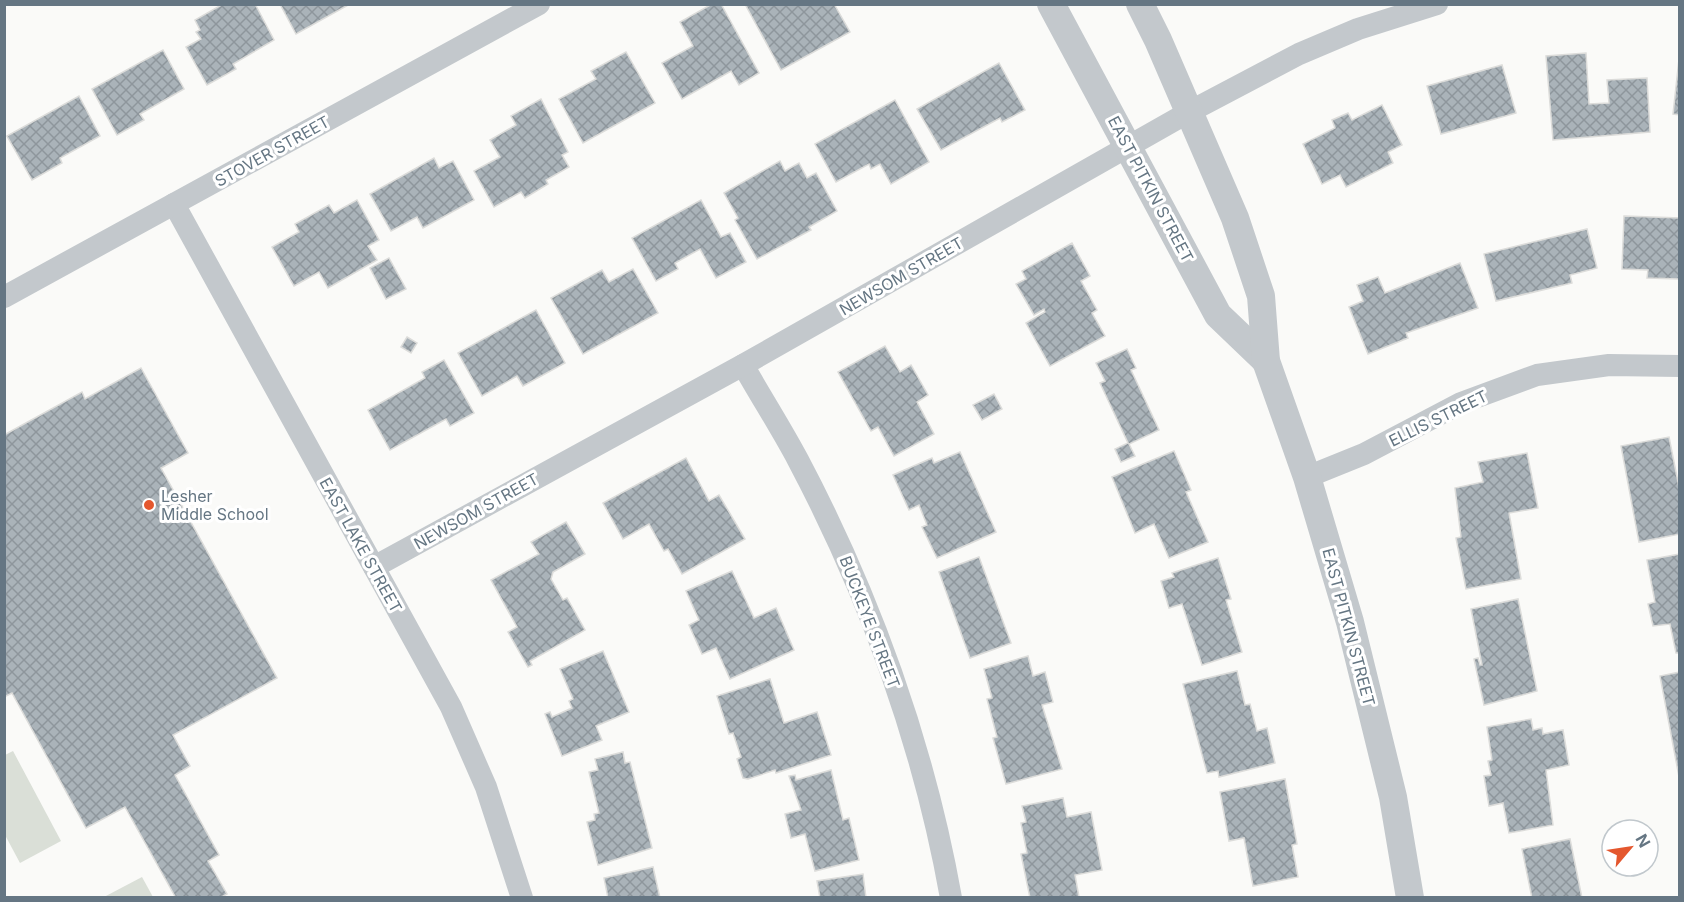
<svg xmlns="http://www.w3.org/2000/svg" width="1684" height="902" font-family="Inter,sans-serif">
<style>
.grass{fill:#dadfd7}
.building{fill:url(#building-cross-hatch);stroke:#dcdcda;stroke-width:1.5}
.lines{fill:none;stroke-linecap:round;stroke-linejoin:round}
.minor{stroke:#c3c8cc;stroke-width:22}
.tertiary{stroke:#c3c8cc;stroke-width:28}
.poi-dot{fill:#e4572e;stroke:#fff;stroke-width:2}
.labels{text-anchor:middle;stroke-width:6;stroke-linejoin:round;paint-order:stroke}
.street-label{font-size:16px;fill:#657683;stroke:#fff}
.poi-label{font-size:16px;fill:#657683;stroke:#fff;text-anchor:start}
</style>
<defs>
<pattern id="building-cross-hatch" width="8" height="8" patternUnits="userSpaceOnUse" patternTransform="scale(1.5)"><rect width="8" height="8" fill="#aab3b9"/><path d="M0 0l8 8M0 8l8-8" fill="none" stroke="#8e969c"/></pattern>
</defs>
<rect width="100%" height="100%" fill="#fafaf8"/>
<g class="grass">
<path d="M 13,751 L 61,841 L 20,863 L 5,835 L 5,755 Z"/>
<path d="M 142,877 L 153,897 L 104,897 Z"/>
</g>
<g class="building">
<path d="M 223,4 L 255,4 L 274,40 L 233,64 L 236,69 L 207,85 L 186,47 L 201,39 L 196,32 L 200,30 L 195,20 Z"/>
<path d="M 280,4 L 350,4 L 296,34 Z"/>
<path d="M 712,4 L 721,4 L 759,73 L 739,85 L 731,71 L 682,99 L 662,63 L 693,46 L 680,22 Z"/>
<path d="M 745,4 L 834,4 L 850,32 L 781,70 Z"/>
<path d="M 163,50 L 184,89 L 140,114 L 144,120 L 117,135 L 92,89 Z"/>
<path d="M 1680,50 L 1680,115 L 1673,114 Z"/>
<path d="M 626,52 L 655,103 L 583,143 L 559,99 L 596,79 L 591,71 Z"/>
<path d="M 1586,53 L 1589,104 L 1609,103 L 1607,80 L 1647,78 L 1650,132 L 1553,140 L 1546,56 Z"/>
<path d="M 999,63 L 1025,110 L 1002,122 L 1000,118 L 941,150 L 917,109 Z"/>
<path d="M 1502,65 L 1516,113 L 1441,134 L 1427,86 Z"/>
<path d="M 79,96 L 100,136 L 60,158 L 62,163 L 32,180 L 7,136 Z"/>
<path d="M 541,99 L 568,152 L 562,155 L 569,167 L 546,180 L 548,184 L 525,198 L 521,192 L 494,207 L 474,171 L 500,157 L 490,140 L 516,125 L 511,116 Z"/>
<path d="M 895,100 L 929,162 L 891,184 L 880,164 L 871,169 L 869,164 L 836,182 L 815,144 Z"/>
<path d="M 1382,105 L 1402,145 L 1388,152 L 1393,163 L 1346,187 L 1340,175 L 1322,184 L 1303,144 L 1335,128 L 1332,120 L 1348,113 L 1352,120 Z"/>
<path d="M 434,158 L 439,168 L 453,161 L 474,200 L 423,228 L 417,217 L 391,231 L 370,194 Z"/>
<path d="M 780,161 L 785,171 L 799,163 L 807,178 L 816,173 L 837,211 L 809,227 L 811,230 L 757,259 L 735,220 L 738,218 L 724,193 Z"/>
<path d="M 357,200 L 379,240 L 368,246 L 377,260 L 328,288 L 319,272 L 294,286 L 272,247 L 299,232 L 295,224 L 329,205 L 334,213 Z"/>
<path d="M 701,200 L 721,237 L 730,233 L 746,262 L 716,278 L 700,249 L 675,263 L 678,269 L 656,281 L 632,238 Z"/>
<path d="M 1624,216 L 1680,218 L 1680,279 L 1647,278 L 1648,270 L 1622,269 Z"/>
<path d="M 1587,229 L 1597,268 L 1570,275 L 1572,283 L 1496,301 L 1484,254 Z"/>
<path d="M 1072,243 L 1090,276 L 1081,281 L 1097,310 L 1092,313 L 1105,336 L 1050,366 L 1026,323 L 1045,312 L 1044,309 L 1034,315 L 1016,284 L 1026,279 L 1022,271 Z"/>
<path d="M 389,258 L 406,289 L 386,299 L 370,268 Z"/>
<path d="M 1460,263 L 1478,308 L 1406,333 L 1408,338 L 1368,354 L 1349,307 L 1363,301 L 1357,285 L 1378,277 L 1385,293 Z"/>
<path d="M 633,269 L 658,313 L 583,354 L 551,298 L 602,270 L 609,282 Z"/>
<path d="M 536,310 L 565,363 L 523,386 L 517,376 L 482,396 L 458,353 Z"/>
<path d="M 407,337 L 417,343 L 411,353 L 401,347 Z"/>
<path d="M 885,346 L 900,372 L 911,365 L 928,395 L 917,402 L 934,434 L 894,456 L 878,427 L 871,431 L 838,372 Z"/>
<path d="M 1127,349 L 1136,368 L 1131,370 L 1159,430 L 1129,444 L 1135,456 L 1121,462 L 1115,449 L 1128,443 L 1100,383 L 1105,381 L 1096,363 Z"/>
<path d="M 444,360 L 474,413 L 450,426 L 446,419 L 390,450 L 368,410 L 425,378 L 422,372 Z"/>
<path d="M 141,368 L 188,453 L 161,468 L 277,678 L 173,735 L 190,766 L 175,775 L 219,855 L 208,861 L 227,894 L 220,898 L 176,898 L 125,807 L 86,828 L 12,693 L 4,697 L 4,435 L 82,392 L 85,399 Z"/>
<path d="M 994,394 L 1002,409 L 982,420 L 973,405 Z"/>
<path d="M 1669,437 L 1680,492 L 1680,534 L 1639,542 L 1621,446 Z"/>
<path d="M 1174,451 L 1191,490 L 1186,492 L 1208,542 L 1169,558 L 1154,524 L 1135,533 L 1112,477 Z"/>
<path d="M 960,452 L 996,532 L 937,558 L 922,527 L 927,525 L 919,505 L 909,510 L 893,475 L 932,458 L 934,463 Z"/>
<path d="M 1527,453 L 1538,508 L 1509,513 L 1521,579 L 1466,589 L 1456,538 L 1461,537 L 1455,488 L 1483,482 L 1478,462 Z"/>
<path d="M 686,458 L 709,501 L 719,495 L 745,539 L 682,574 L 668,549 L 664,551 L 649,524 L 623,539 L 603,503 Z"/>
<path d="M 566,522 L 585,554 L 553,572 L 551,579 L 563,600 L 567,598 L 585,630 L 530,661 L 532,665 L 528,667 L 508,632 L 517,627 L 491,580 L 539,554 L 531,542 Z"/>
<path d="M 1680,554 L 1680,653 L 1676,653 L 1670,624 L 1653,626 L 1648,604 L 1655,602 L 1647,560 Z"/>
<path d="M 979,557 L 1011,643 L 970,658 L 939,572 Z"/>
<path d="M 1218,558 L 1231,599 L 1226,600 L 1242,652 L 1202,665 L 1182,604 L 1169,608 L 1161,581 L 1174,577 L 1172,573 Z"/>
<path d="M 732,571 L 754,618 L 776,608 L 794,650 L 730,679 L 716,648 L 702,654 L 689,625 L 699,620 L 686,591 Z"/>
<path d="M 1518,599 L 1537,691 L 1484,705 L 1474,659 L 1478,658 L 1480,665 L 1482,665 L 1471,609 Z"/>
<path d="M 603,651 L 629,712 L 596,726 L 602,740 L 562,756 L 545,714 L 550,712 L 552,717 L 572,708 L 569,701 L 573,699 L 560,669 Z"/>
<path d="M 1028,656 L 1033,676 L 1045,672 L 1053,702 L 1042,705 L 1062,769 L 1006,784 L 993,738 L 997,737 L 987,699 L 992,698 L 984,669 Z"/>
<path d="M 1237,671 L 1245,705 L 1250,704 L 1257,731 L 1267,728 L 1275,763 L 1219,777 L 1218,771 L 1207,773 L 1183,684 Z"/>
<path d="M 1680,672 L 1680,782 L 1660,676 Z"/>
<path d="M 770,679 L 784,723 L 817,712 L 831,755 L 776,773 L 775,770 L 748,779 L 743,778 L 737,759 L 741,757 L 733,733 L 729,734 L 717,696 Z"/>
<path d="M 1531,719 L 1533,730 L 1542,728 L 1543,734 L 1563,730 L 1569,765 L 1546,770 L 1553,825 L 1509,833 L 1503,803 L 1489,806 L 1484,776 L 1491,775 L 1488,761 L 1492,760 L 1487,727 Z"/>
<path d="M 623,752 L 625,763 L 630,762 L 652,848 L 598,865 L 587,822 L 595,820 L 594,814 L 599,813 L 589,772 L 598,770 L 595,759 Z"/>
<path d="M 831,770 L 843,820 L 849,818 L 859,860 L 815,871 L 805,834 L 791,838 L 785,814 L 801,810 L 789,776 L 795,775 L 796,780 Z"/>
<path d="M 1285,779 L 1297,844 L 1292,845 L 1298,877 L 1253,886 L 1244,838 L 1229,841 L 1220,792 Z"/>
<path d="M 1063,798 L 1067,817 L 1091,812 L 1102,870 L 1075,875 L 1079,897 L 1030,898 L 1021,854 L 1027,853 L 1021,823 L 1026,822 L 1022,806 Z"/>
<path d="M 1570,839 L 1582,898 L 1532,898 L 1522,849 Z"/>
<path d="M 653,867 L 660,898 L 608,898 L 604,878 Z"/>
<path d="M 863,874 L 866,898 L 820,898 L 817,881 Z"/>
</g>
<g class="lines">
<g class="minor">
<path d="M 174,204 L 451,707 L 486,787 L 522,898"/>
<path d="M 4,297 L 539,4"/>
<path d="M 743,365 C 761,397 781,428 798,460 C 870,596 924,746 951,898"/>
<path d="M 1307,477 L 1364,454 L 1461,403 L 1537,375 L 1609,365 L 1680,366"/>
<path d="M 374,567 L 743,365 L 1189,112 L 1299,54 L 1358,29 L 1437,4"/>
</g>
<g class="tertiary">
<path d="M 1051,4 L 1218,315 L 1266,361"/>
<path d="M 1140,4 L 1158,40 L 1235,218 L 1261,296 L 1266,361 L 1307,477 L 1350,622 L 1393,797 L 1410,898"/>
</g>
</g>
<circle class="poi-dot" cx="149" cy="505" r="6"/>
<g class="labels">
<g class="street-label">
<text transform="translate(272 151) rotate(-29)" y="6">STOVER STREET</text>
<text transform="translate(1151 189) rotate(62)" y="6">EAST PITKIN STREET</text>
<text transform="translate(901 276) rotate(-30)" y="6">NEWSOM STREET</text>
<text transform="translate(1438 418) rotate(-26)" y="6">ELLIS STREET</text>
<text transform="translate(476 511) rotate(-29)" y="6">NEWSOM STREET</text>
<text transform="translate(361 545) rotate(61)" y="6">EAST LAKE STREET</text>
<text transform="translate(870 622) rotate(69)" y="6">BUCKEYE STREET</text>
<text transform="translate(1349 627) rotate(75)" y="6">EAST PITKIN STREET</text>
</g>
<g class="poi-label">
<text x="161" y="502">Lesher<tspan x="161" dy="18">Middle School</tspan></text>
</g>
</g>
<rect width="1684" height="902" fill="none" stroke="#657683" stroke-width="12"/>
<g transform="translate(1630 848) rotate(61)"><circle r="28" fill="#ffffff" stroke="#c1c8cd" stroke-width="1.5"/>
<path d="M0-4.5L10 22L0 15L-10 22Z" fill="#e4572e"/>
<text y="-9" font-size="16" font-weight="bold" text-anchor="middle" fill="#657683">N</text>
</g>
</svg>
